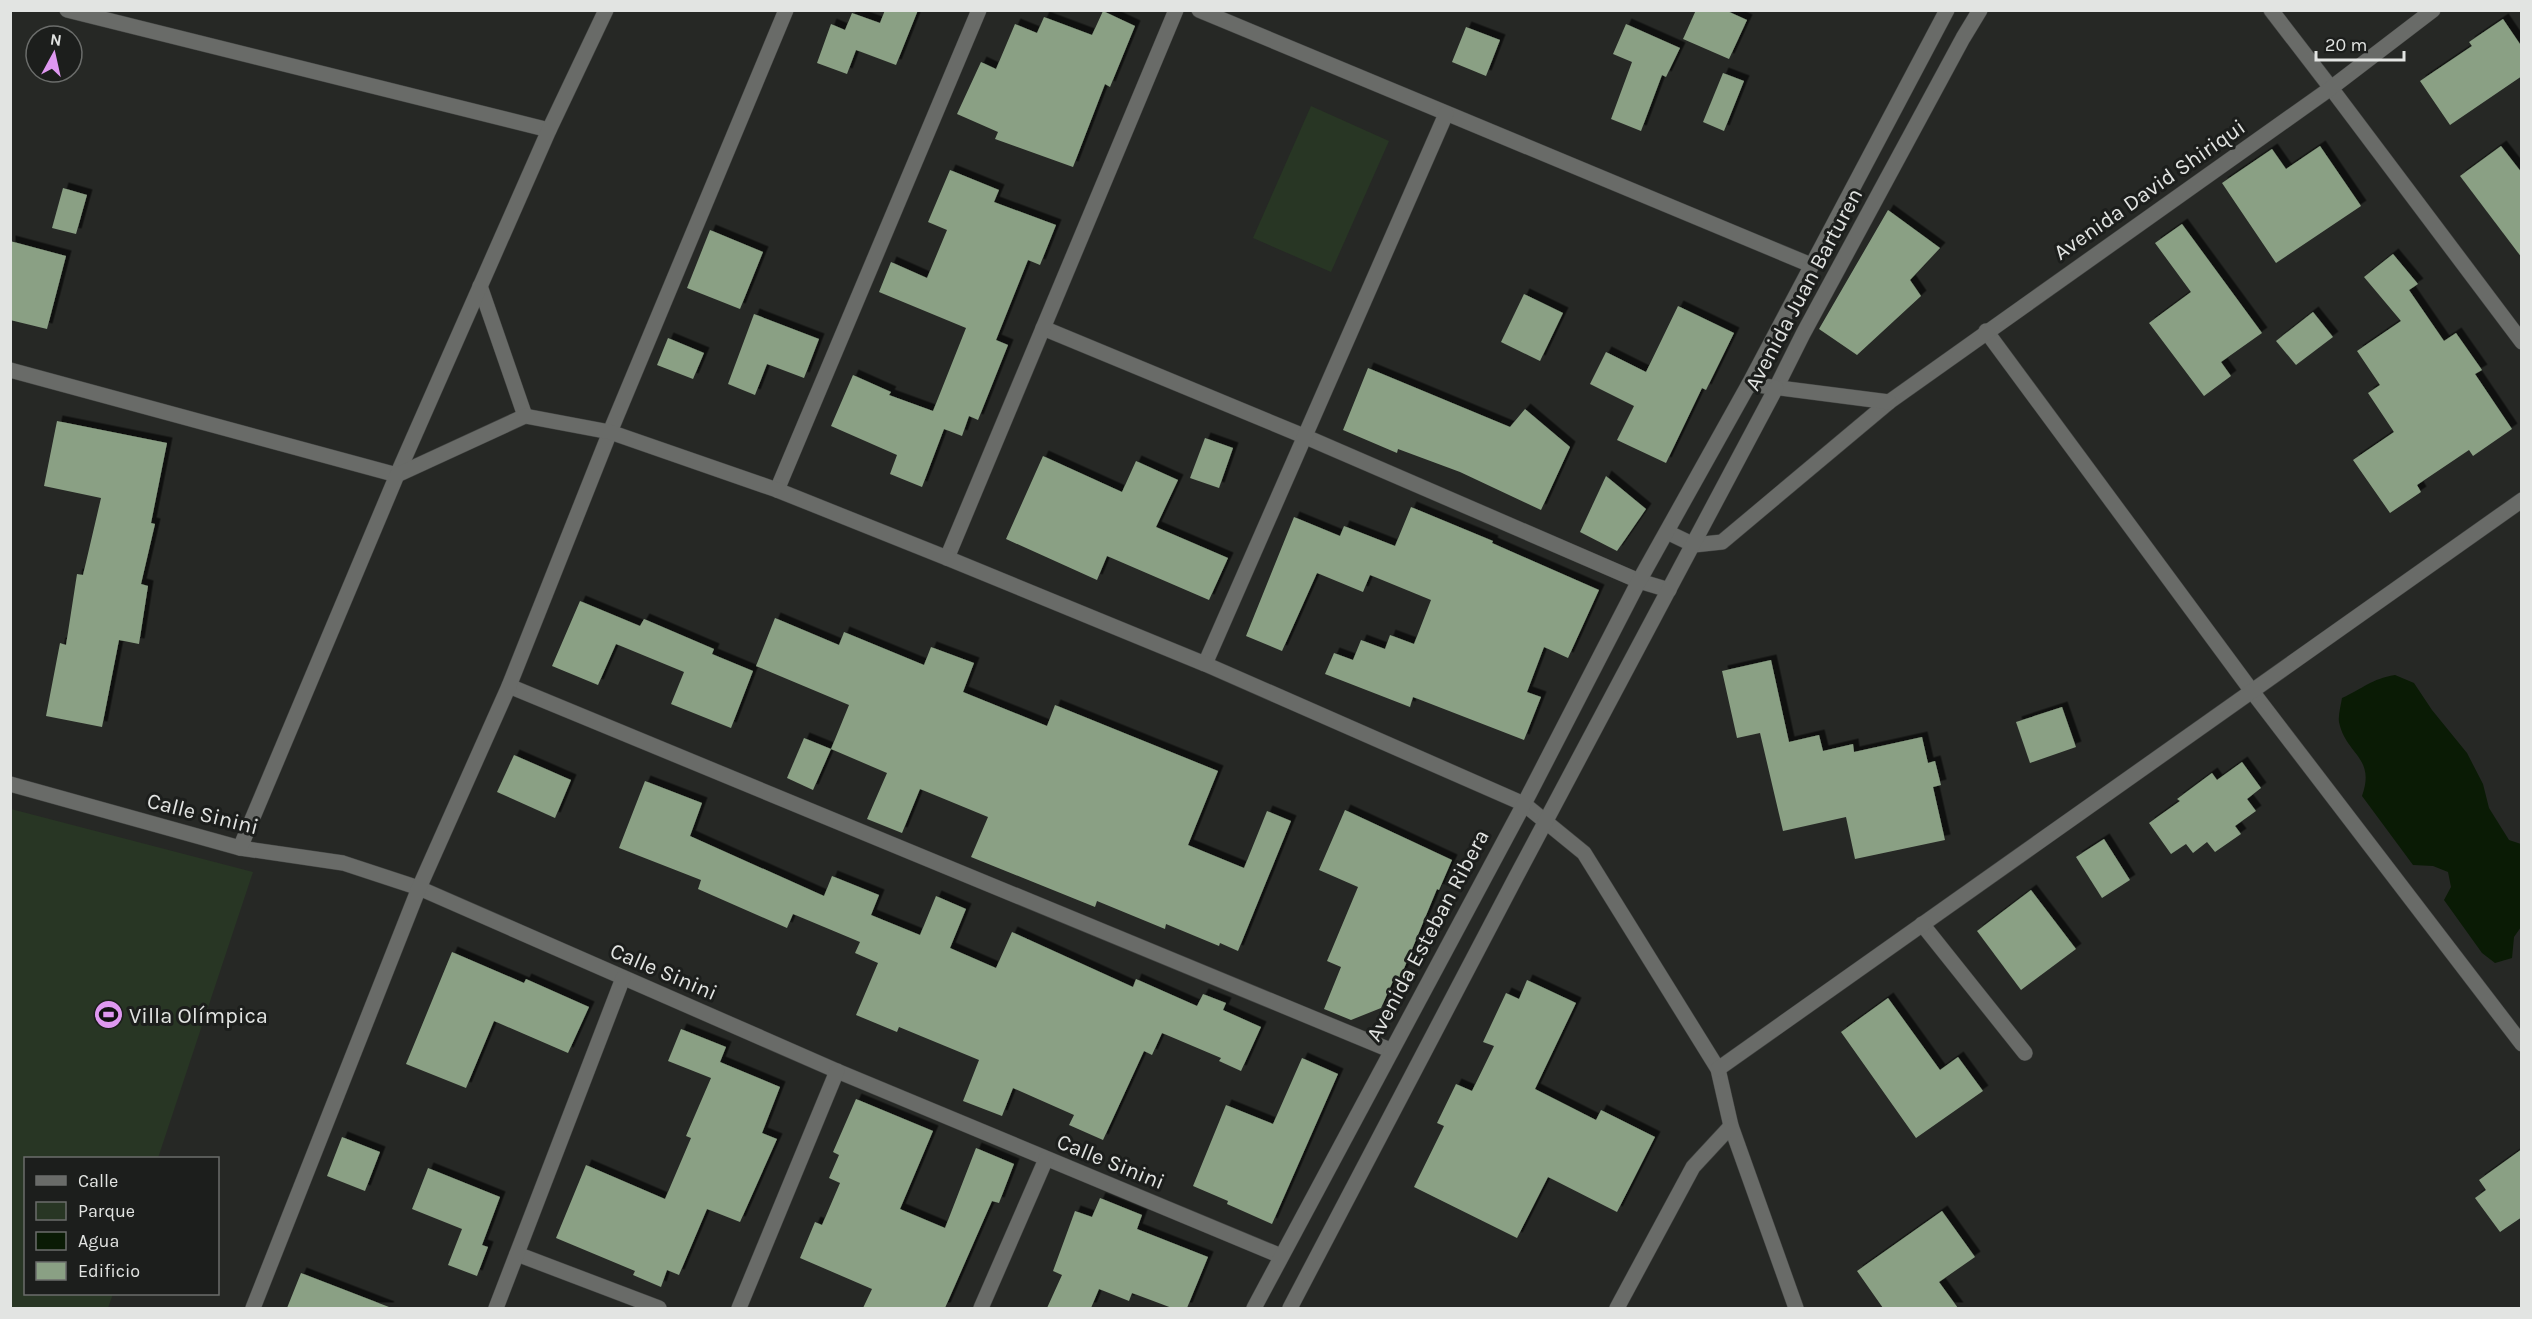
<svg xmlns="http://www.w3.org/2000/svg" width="2532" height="1319" font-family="Karla,sans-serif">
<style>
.green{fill:#283624}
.water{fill:#0a1b05}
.building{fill:#8aa084;filter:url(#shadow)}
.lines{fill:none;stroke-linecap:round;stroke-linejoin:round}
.minor-casing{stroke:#424442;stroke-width:16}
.tertiary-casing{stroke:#424442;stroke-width:16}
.secondary-casing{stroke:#424442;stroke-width:16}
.minor{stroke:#696b68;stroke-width:15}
.tertiary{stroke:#696b68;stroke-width:15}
.secondary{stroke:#696b68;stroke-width:15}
.labels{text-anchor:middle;stroke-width:6;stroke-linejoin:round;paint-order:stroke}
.street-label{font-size:22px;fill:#e2e4e2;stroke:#1c1e1c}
.poi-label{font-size:22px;fill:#e2e4e2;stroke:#1c1e1c;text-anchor:start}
</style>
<defs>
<filter id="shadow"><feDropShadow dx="5.5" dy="-5.5" stdDeviation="0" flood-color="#0009"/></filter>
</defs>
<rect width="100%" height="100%" fill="#262825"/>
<g class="green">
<path d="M 1311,106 L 1389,141 L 1331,272 L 1253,238 Z"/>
<path d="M 11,809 L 253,872 L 158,1158 L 26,1158 L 26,1294 L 113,1294 L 108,1308 L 11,1308 Z"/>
</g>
<path class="water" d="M 2395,675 L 2414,683 L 2432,710 L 2467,753 L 2483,784 L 2489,808 L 2509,840 L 2521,844 L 2521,927 L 2514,937 L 2512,958 L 2495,963 L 2482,953 L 2444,900 L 2451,887 L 2448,872 L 2433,866 L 2413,865 L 2362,796 C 2376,757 2346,755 2339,722 C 2338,715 2341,705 2342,698 C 2364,688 2371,679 2395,675 Z"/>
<g class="building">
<path d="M 885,10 L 918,10 L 896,65 L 856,50 L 847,74 L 817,63 L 831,24 L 845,30 L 852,13 L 880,23 Z"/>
<path d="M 1696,10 L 1725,10 L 1747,20 L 1729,59 L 1683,39 Z"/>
<path d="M 1103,11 L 1135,26 L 1110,87 L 1105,84 L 1073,167 L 995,139 L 998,132 L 957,114 L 981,62 L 996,69 L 1015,24 L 1037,33 L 1044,17 L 1092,35 Z"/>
<path d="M 2503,19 L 2522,47 L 2522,76 L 2450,125 L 2420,81 L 2472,46 L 2469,42 Z"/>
<path d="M 1626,24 L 1680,48 L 1666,77 L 1662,75 L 1641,131 L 1611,119 L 1632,62 L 1613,54 Z"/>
<path d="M 1466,27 L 1500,40 L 1486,76 L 1452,62 Z"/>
<path d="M 1723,73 L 1744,81 L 1724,131 L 1703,122 Z"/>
<path d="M 2320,146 L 2361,206 L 2276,263 L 2222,183 L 2272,149 L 2286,169 Z"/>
<path d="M 2501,146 L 2522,173 L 2522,258 L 2460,176 Z"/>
<path d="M 950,170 L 999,190 L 994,202 L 1056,225 L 1040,265 L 1028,260 L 996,340 L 1008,345 L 978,420 L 969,416 L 962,436 L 944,429 L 922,487 L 890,474 L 897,455 L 831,426 L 853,375 L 891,392 L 889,395 L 933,411 L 966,328 L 879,292 L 891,262 L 927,278 L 947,230 L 928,222 Z"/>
<path d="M 63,188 L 87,195 L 76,234 L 52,228 Z"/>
<path d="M 1888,210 L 1940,248 L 1910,280 L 1921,296 L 1857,355 L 1819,329 Z"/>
<path d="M 2182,224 L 2262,333 L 2221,362 L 2231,376 L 2204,396 L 2149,323 L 2191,292 L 2155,243 Z"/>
<path d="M 710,230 L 763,252 L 740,309 L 687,288 Z"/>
<path d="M 10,241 L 66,256 L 47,329 L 10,320 Z"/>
<path d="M 2393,254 L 2418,284 L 2409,290 L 2444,341 L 2456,333 L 2482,370 L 2475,374 L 2512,429 L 2473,456 L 2469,450 L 2417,485 L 2421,492 L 2390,513 L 2353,460 L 2394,432 L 2368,393 L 2380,385 L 2357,351 L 2401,321 L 2364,277 Z"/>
<path d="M 1524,294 L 1563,313 L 1540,361 L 1501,342 Z"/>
<path d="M 1678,306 L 1734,333 L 1706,390 L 1702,388 L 1666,463 L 1617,440 L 1634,406 L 1590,384 L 1606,352 L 1646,372 Z"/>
<path d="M 2313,312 L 2333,337 L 2296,365 L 2276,341 Z"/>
<path d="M 754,314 L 819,339 L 804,378 L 767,364 L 755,395 L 728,384 Z"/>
<path d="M 668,338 L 704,353 L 693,379 L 657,365 Z"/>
<path d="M 1368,368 L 1510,427 L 1525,409 L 1570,447 L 1541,510 L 1460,472 L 1398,449 L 1397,453 L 1343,430 Z"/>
<path d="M 57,421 L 167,443 L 151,523 L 155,524 L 141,584 L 148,586 L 139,644 L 119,640 L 102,727 L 46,716 L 60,643 L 66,645 L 77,574 L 83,575 L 101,498 L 44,486 Z"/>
<path d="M 1205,438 L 1233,448 L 1219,488 L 1190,478 Z"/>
<path d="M 1043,456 L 1122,492 L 1136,461 L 1178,480 L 1156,527 L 1228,558 L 1209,600 L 1107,556 L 1097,580 L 1006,539 Z"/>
<path d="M 1606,476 L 1646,509 L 1617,551 L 1580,532 Z"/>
<path d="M 1411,507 L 1493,541 L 1492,543 L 1599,590 L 1568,658 L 1544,647 L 1527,692 L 1541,697 L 1524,740 L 1413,697 L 1410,707 L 1325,674 L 1334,653 L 1353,660 L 1361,640 L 1385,649 L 1390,635 L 1414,644 L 1431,600 L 1370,575 L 1363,592 L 1317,573 L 1282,651 L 1246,636 L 1294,517 L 1340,536 L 1344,526 L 1395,546 Z"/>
<path d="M 580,601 L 640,626 L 644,619 L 714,649 L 712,654 L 753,671 L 731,728 L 671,704 L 684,672 L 616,644 L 598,685 L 552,666 Z"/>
<path d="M 775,618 L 839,645 L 844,632 L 924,665 L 931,647 L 974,663 L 963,692 L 1047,726 L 1055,705 L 1218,771 L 1188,845 L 1244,868 L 1267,811 L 1291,821 L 1238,951 L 1220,943 L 1219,946 L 1166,924 L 1165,929 L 1097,901 L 1095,907 L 971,857 L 988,817 L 920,789 L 902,833 L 867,819 L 887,773 L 831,749 L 849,705 L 756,666 Z"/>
<path d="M 1771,660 L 1789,742 L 1819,735 L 1823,751 L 1853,744 L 1854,752 L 1922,737 L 1928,763 L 1935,761 L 1941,785 L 1933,787 L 1945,840 L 1855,859 L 1846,817 L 1783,831 L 1760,733 L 1737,738 L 1722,671 Z"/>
<path d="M 2062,707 L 2076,747 L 2030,763 L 2016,722 Z"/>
<path d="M 804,738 L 831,749 L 813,790 L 787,778 Z"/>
<path d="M 514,755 L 571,780 L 555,818 L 497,792 Z"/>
<path d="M 2242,762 L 2261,788 L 2247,799 L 2256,811 L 2235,826 L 2241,834 L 2215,852 L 2207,842 L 2193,853 L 2186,844 L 2171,854 L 2149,823 L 2180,801 L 2177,799 L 2212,773 L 2217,780 Z"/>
<path d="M 645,781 L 702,803 L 690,836 L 824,896 L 832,876 L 879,895 L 871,915 L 920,935 L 936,896 L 966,909 L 950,948 L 996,968 L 1012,932 L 1133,987 L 1136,979 L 1197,1006 L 1203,994 L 1226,1003 L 1223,1010 L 1261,1027 L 1241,1071 L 1219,1061 L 1221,1058 L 1162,1033 L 1152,1055 L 1144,1051 L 1103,1140 L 1069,1125 L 1074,1115 L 1013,1088 L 1002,1116 L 963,1101 L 979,1060 L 899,1027 L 897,1032 L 856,1015 L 878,963 L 855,953 L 860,942 L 793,914 L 787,928 L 698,889 L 701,880 L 619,848 Z"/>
<path d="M 1345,810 L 1452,860 L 1439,890 L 1437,889 L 1398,983 L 1393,981 L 1381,1008 L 1351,1020 L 1324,1009 L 1341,967 L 1327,961 L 1358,887 L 1319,870 Z"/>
<path d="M 2104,839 L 2130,880 L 2102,898 L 2076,857 Z"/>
<path d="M 2031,890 L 2076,949 L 2021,990 L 1977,931 Z"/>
<path d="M 452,952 L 524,983 L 526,979 L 589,1007 L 568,1053 L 494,1021 L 466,1088 L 406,1064 Z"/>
<path d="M 1527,980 L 1576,1003 L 1535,1089 L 1596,1120 L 1601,1110 L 1655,1137 L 1617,1212 L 1548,1177 L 1517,1238 L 1414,1187 L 1444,1126 L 1437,1123 L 1456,1084 L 1472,1091 L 1494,1046 L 1483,1042 L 1506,993 L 1519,999 Z"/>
<path d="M 1888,998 L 1940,1070 L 1958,1057 L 1983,1091 L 1916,1138 L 1841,1032 Z"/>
<path d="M 681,1029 L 726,1047 L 720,1062 L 780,1087 L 762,1133 L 777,1139 L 740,1222 L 707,1209 L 679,1275 L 667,1270 L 661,1287 L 633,1275 L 635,1271 L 556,1238 L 586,1165 L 665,1199 L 691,1138 L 686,1136 L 711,1078 L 668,1061 Z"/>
<path d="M 1302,1058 L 1338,1074 L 1272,1224 L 1227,1204 L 1228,1201 L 1193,1186 L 1226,1105 L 1273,1124 Z"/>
<path d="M 856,1099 L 933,1131 L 900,1209 L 945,1228 L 976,1148 L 1014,1164 L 999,1203 L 992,1201 L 945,1308 L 863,1308 L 872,1289 L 800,1258 L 815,1222 L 822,1225 L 840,1183 L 829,1178 L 839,1155 L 833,1152 Z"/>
<path d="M 342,1137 L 380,1152 L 365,1191 L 327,1176 Z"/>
<path d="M 2522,1149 L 2522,1217 L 2500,1232 L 2475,1198 L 2486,1190 L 2479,1180 Z"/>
<path d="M 428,1168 L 500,1197 L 482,1245 L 488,1247 L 477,1276 L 448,1265 L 462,1229 L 412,1209 Z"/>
<path d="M 1100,1198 L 1142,1215 L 1137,1229 L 1208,1257 L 1187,1308 L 1172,1308 L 1132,1293 L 1129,1301 L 1099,1289 L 1091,1308 L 1047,1308 L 1062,1275 L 1053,1271 L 1075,1211 L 1092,1217 Z"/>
<path d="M 1942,1211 L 1975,1257 L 1939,1282 L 1958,1308 L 1883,1308 L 1857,1271 Z"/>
<path d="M 301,1273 L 389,1307 L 388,1308 L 287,1308 Z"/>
</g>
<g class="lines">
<defs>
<g id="minor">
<path d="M 67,10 L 549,130"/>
<path d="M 1199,10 L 1811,265"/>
<path d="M 2271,10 L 2331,88"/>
<path d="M 480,286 L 525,416"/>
<path d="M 1043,328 L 1306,437 L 1639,581 L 1669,590"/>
<path d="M 1986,331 L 2251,690 L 2522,1044"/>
<path d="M 10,370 L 397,475 L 549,130 L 606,10"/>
<path d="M 777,490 L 979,10"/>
<path d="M 947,558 L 1176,10"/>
<path d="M 1205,664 L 1446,114"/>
<path d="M 509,686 L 1390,1050"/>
<path d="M 1524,804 L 1584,853 L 1718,1069 L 1731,1126 L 1796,1308"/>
<path d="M 240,848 L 343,863 L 419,888 L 837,1071 L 1281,1256"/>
<path d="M 1922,924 L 2025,1053"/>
<path d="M 1718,1069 L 2522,500"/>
<path d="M 517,1254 L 659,1308"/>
<path d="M 253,1308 L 419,888 L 509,686 L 610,432 L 786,10"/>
<path d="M 496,1308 L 623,978"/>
<path d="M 739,1308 L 837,1071"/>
<path d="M 981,1308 L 1046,1159"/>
<path d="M 1617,1308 L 1693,1167 L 1731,1126"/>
</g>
<g id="tertiary">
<path d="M 2331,88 L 2522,342"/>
<path d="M 1749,384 L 1947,10"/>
<path d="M 1776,388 L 1803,334 L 1963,38 L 1980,10"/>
<path d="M 10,784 L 240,848 L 397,475 L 525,416 L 610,432 L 777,490 L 947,558 L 1205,664 L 1524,804"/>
</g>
<g id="secondary">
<path d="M 1667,532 L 1694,545 L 1722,542 L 1889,402 L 2331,88 L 2433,10"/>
<path d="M 1254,1308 L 1524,804 L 1639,581 L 1749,384 L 1889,402"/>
<path d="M 1290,1308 L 1516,877 L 1776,388"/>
</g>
</defs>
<use href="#minor" class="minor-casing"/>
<use href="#tertiary" class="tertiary-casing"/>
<use href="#secondary" class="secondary-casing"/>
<use href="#minor" class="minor"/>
<use href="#tertiary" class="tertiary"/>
<use href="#secondary" class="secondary"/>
</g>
<defs>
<symbol id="stadium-disc" viewBox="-11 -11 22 22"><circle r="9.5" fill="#df98f1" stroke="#1c1e1c"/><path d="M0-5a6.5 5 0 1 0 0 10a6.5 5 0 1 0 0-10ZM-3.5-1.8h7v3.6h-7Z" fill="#111"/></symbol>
</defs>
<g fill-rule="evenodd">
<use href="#stadium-disc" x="92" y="998" width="33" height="33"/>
</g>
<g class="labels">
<g class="street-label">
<text transform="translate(2149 189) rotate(-35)" y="8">Avenida David Shiriqui</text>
<text transform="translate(1803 289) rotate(-62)" y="8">Avenida Juan Barturen</text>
<text transform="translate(203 813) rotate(14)" y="8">Calle Sinini</text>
<text transform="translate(1427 935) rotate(-62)" y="8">Avenida Esteban Ribera</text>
<text transform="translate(664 971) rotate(23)" y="8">Calle Sinini</text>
<text transform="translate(1111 1161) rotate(22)" y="8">Calle Sinini</text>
</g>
<g class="poi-label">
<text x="129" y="1023">Villa Olímpica</text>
</g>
</g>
<rect width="2532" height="1319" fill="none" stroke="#e2e4e2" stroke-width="24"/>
<rect x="24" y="1157" width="195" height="138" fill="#1c1e1c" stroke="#6b6d6b" stroke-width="1.5"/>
<rect x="36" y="1176" width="30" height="9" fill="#696b68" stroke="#6b6d6b" stroke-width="1.5"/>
<text x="78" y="1187" font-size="18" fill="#e2e4e2">Calle</text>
<rect x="36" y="1202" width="30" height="18" fill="#283624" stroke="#6b6d6b" stroke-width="1.5"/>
<text x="78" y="1217" font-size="18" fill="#e2e4e2">Parque</text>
<rect x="36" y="1232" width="30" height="18" fill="#0a1b05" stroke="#6b6d6b" stroke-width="1.5"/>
<text x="78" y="1247" font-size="18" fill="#e2e4e2">Agua</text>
<rect x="36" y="1262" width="30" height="18" fill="#8aa084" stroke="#6b6d6b" stroke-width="1.5"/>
<text x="78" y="1277" font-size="18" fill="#e2e4e2">Edificio</text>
<g transform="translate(54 54) rotate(8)"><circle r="28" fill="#1c1e1c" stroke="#6b6d6b" stroke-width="1.5"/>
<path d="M0-4.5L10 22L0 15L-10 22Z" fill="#df98f1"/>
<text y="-9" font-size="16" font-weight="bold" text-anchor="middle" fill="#e2e4e2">N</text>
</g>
<path d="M2316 51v9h88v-9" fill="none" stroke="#e2e4e2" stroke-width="3"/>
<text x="2325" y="51" font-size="18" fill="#e2e4e2" stroke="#1c1e1c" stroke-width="4.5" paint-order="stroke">20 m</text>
</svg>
